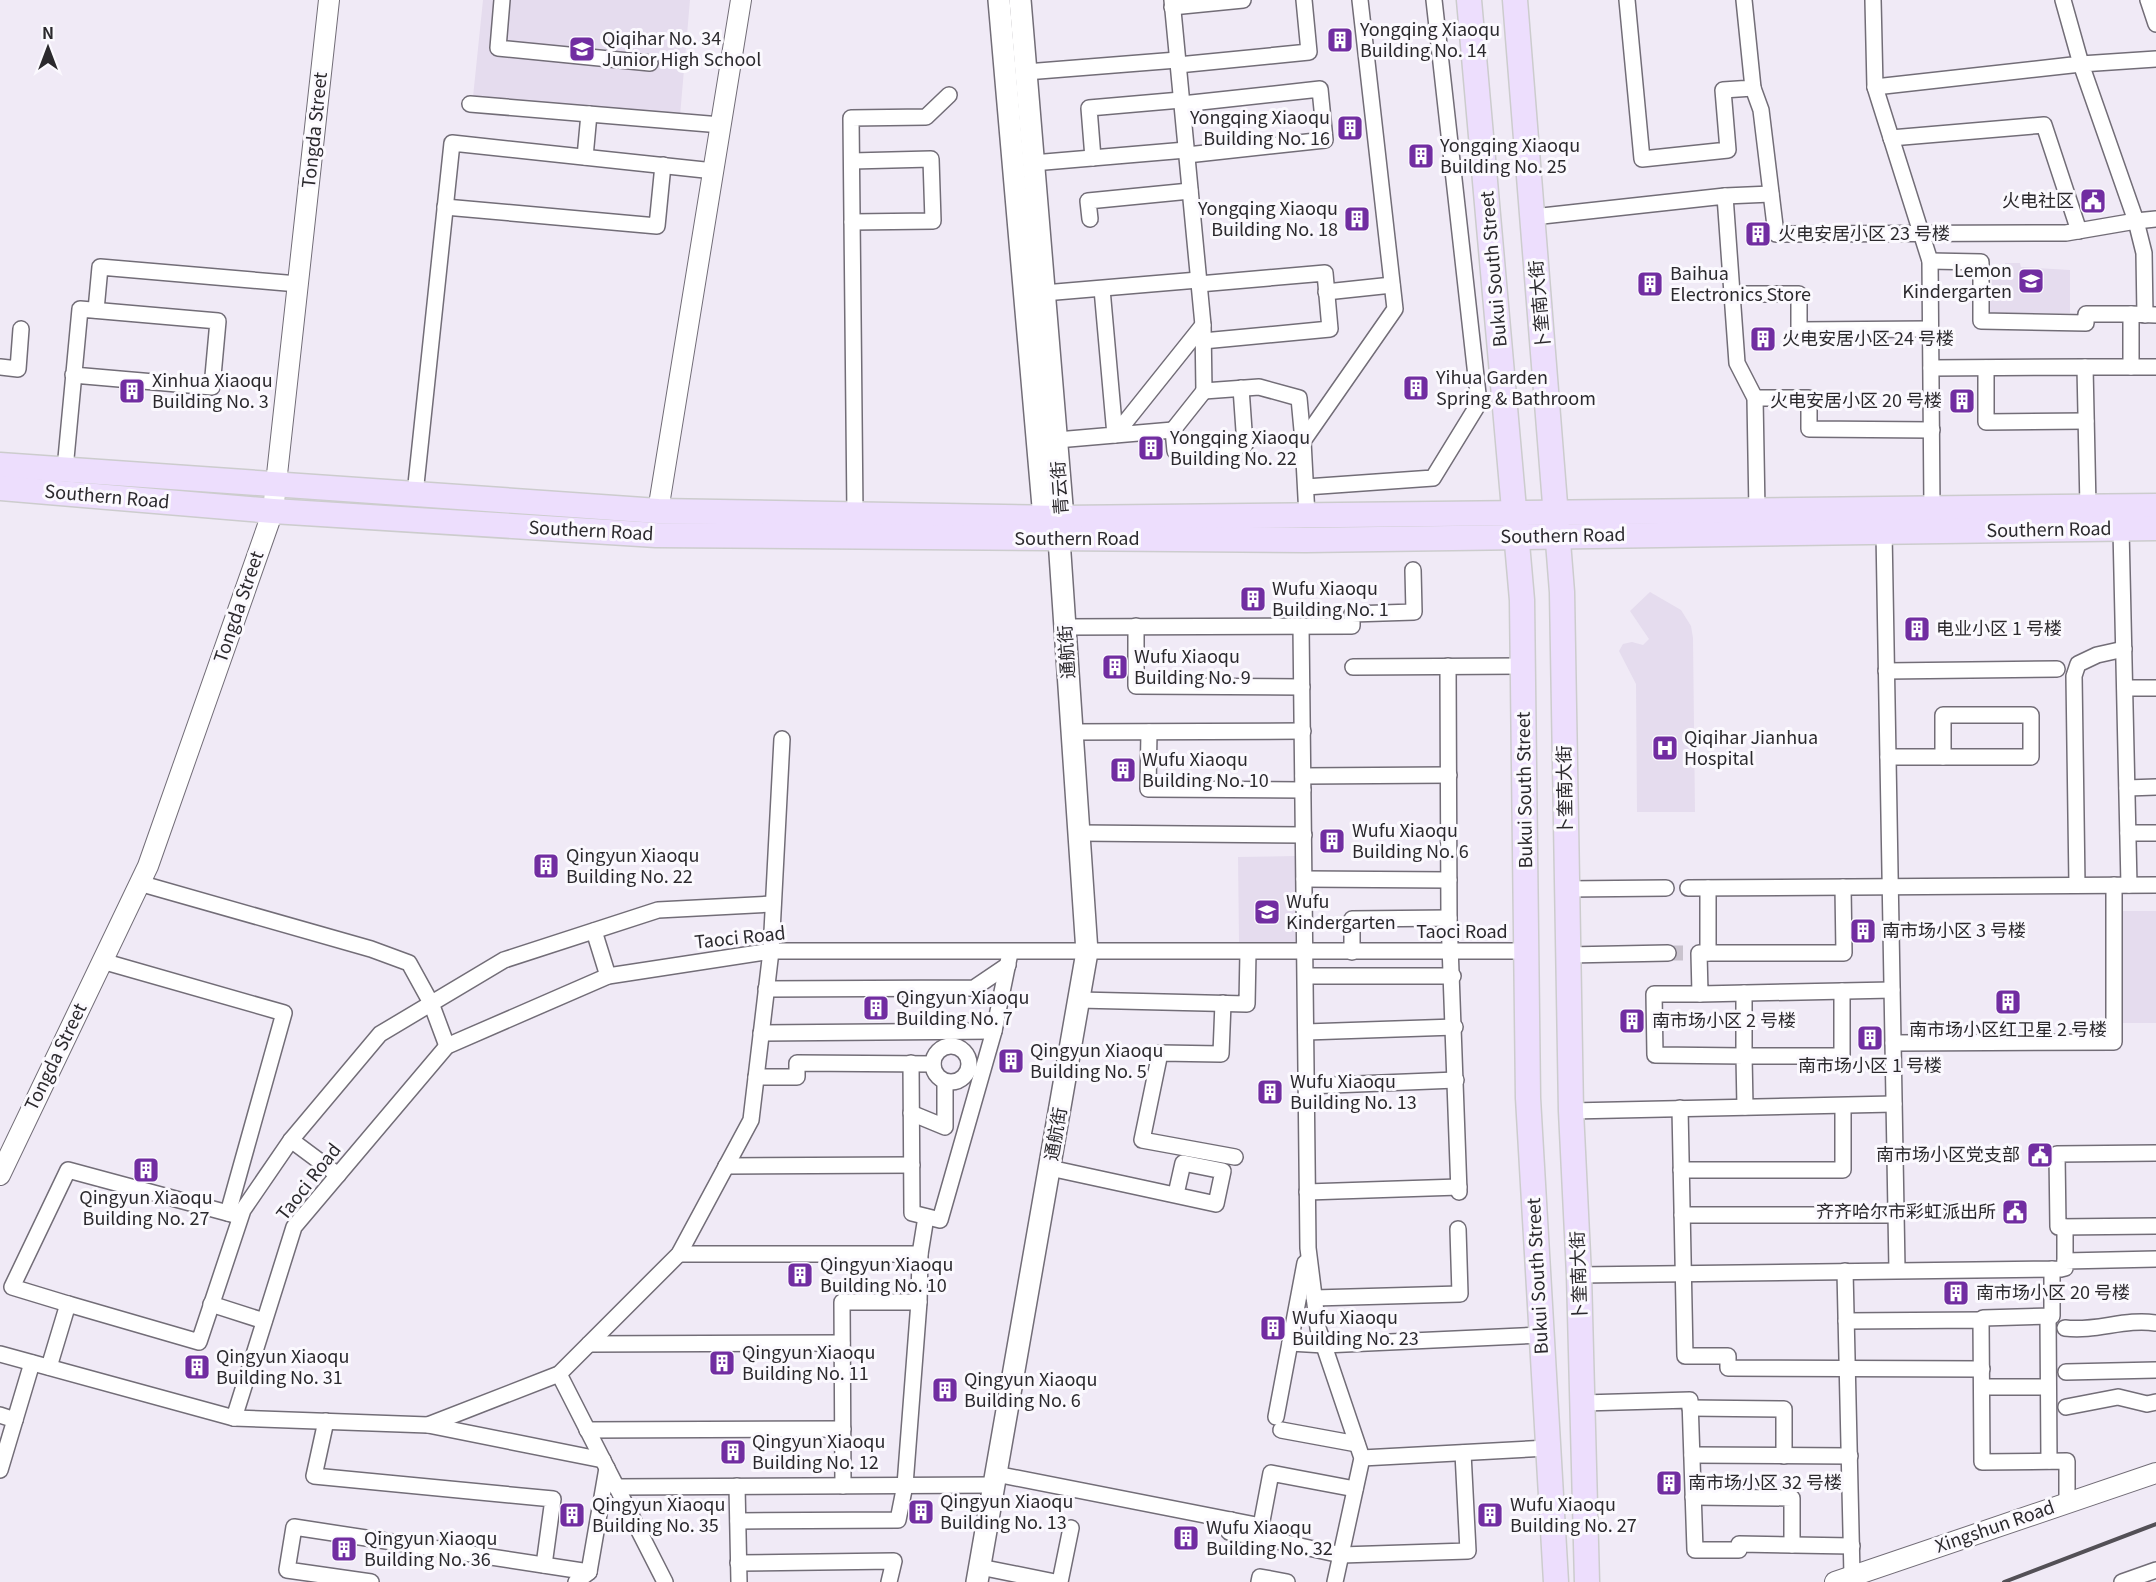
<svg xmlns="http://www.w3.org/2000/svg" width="2156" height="1582" font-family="Georgia,'Noto Sans SC',serif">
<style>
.built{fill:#e5dcee}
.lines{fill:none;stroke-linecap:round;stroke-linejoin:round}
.minor-tunnel{stroke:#c9c3ce;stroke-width:15;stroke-dasharray:15 8;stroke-linecap:butt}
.minor-casing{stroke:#726d77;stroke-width:18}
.tertiary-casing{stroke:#726d77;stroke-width:22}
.secondary-casing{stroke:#726d77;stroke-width:24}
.primary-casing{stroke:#cccccd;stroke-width:27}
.minor{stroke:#fff;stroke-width:15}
.tertiary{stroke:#fff;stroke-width:20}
.secondary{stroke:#fff;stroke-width:21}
.primary{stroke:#eddefd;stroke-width:24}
.rail{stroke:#535056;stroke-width:4}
.labels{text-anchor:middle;stroke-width:6;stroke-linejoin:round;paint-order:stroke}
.poi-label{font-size:18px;fill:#2b292d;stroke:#fbf9fe;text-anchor:start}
.street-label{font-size:18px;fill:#2b292d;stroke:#fbf9fe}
</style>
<rect width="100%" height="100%" fill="#f0eaf6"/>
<g class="built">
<path d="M 483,0 L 690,0 L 680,116 L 473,97 Z"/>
<path d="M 2005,263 L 2020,263 L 2021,267 L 2070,270 L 2070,313 L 1984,313 L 1984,292 L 1992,292 L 1992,268 L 2005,268 Z"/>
<path d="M 1650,592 L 1681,610 L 1691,626 L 1693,638 L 1695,812 L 1637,812 L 1636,684 L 1619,651 L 1623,644 L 1632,642 L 1643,645 L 1649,639 L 1630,611 Z"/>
<path d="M 1295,856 L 1295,942 L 1239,942 L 1238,857 Z"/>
<path d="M 2119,911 L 2156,911 L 2156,1023 L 2120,1023 Z"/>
</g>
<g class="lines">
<path class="minor-tunnel" d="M 1668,953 L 1690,953"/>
<defs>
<g id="minor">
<path d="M 502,0 L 498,48 L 650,63"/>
<path d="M 1172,0 L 1203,325 L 1204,391 L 1259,387 L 1299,398 L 1303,441"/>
<path d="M 1627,0 L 1642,159 L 1728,150 L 1723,90 L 1753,88 L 1744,0"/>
<path d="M 1873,0 L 1875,87 L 1930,261 L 1932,509"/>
<path d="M 2148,0 L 2156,24"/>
<path d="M 1172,7 L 1243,0"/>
<path d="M 2156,59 L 2081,64 L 2136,221 L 2156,219"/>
<path d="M 1178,65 L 1309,52 L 1304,0"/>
<path d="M 1026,72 L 1177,60"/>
<path d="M 1875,87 L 2081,64 L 2063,0"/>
<path d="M 1753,88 L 1761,110 L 1776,234 L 2066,233 L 2136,221 L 2144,253 L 2145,315"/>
<path d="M 470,104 L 721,125"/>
<path d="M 1182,104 L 1320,89 L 1325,140 L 1187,155"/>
<path d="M 1891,138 L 2044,125 L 2079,231"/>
<path d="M 585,157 L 589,114"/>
<path d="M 1093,158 L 1089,108 L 1181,100"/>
<path d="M 852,161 L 931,159 L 933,221 L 852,222"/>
<path d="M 1033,163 L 1186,150"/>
<path d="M 1725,196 L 1771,194"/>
<path d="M 445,207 L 657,226 L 663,165"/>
<path d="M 1533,217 L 1725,196 L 1737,363 L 1755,398 L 1757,511"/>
<path d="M 1090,219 L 1088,201 L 1190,191"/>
<path d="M 1930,261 L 1981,262 L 1981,321 L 2086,323 L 2086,314 L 2131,314"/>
<path d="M 1199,284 L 1325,273 L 1330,329 L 1203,341"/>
<path d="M 1326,292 L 1392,285"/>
<path d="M 1044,293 L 1198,280"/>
<path d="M 1732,294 L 1799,294 L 1799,330 L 1930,329"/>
<path d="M 96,310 L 100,267 L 298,284"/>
<path d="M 0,367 L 18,369 L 21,329"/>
<path d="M 2085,367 L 2156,367"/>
<path d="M 2131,367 L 2131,314 L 2156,315"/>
<path d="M 1931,368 L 2085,367 L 2088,507"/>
<path d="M 1986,368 L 1986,422 L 2086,421"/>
<path d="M 1204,391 L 1173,430 L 1175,451 L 1245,445 L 1241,388"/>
<path d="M 1755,398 L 1809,398 L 1809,429 L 1932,430"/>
<path d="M 1173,430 L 1115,435 L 1203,325"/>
<path d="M 1057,440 L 1115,435 L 1102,289"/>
<path d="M 65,469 L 80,309 L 218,321 L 212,387 L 73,375"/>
<path d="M 1306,487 L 1433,478 L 1479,403 L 1434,0"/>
<path d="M 415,494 L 452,143 L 714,171"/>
<path d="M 855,515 L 851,118 L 926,117 L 949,95"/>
<path d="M 1307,516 L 1303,441 L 1395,309 L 1360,0"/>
<path d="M 2121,529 L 2129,885"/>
<path d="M 1884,532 L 1897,1269"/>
<path d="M 1136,626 L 1136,686 L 1302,687"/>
<path d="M 1301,626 L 1308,1248 L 1318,1328 L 1362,1458 L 1335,1582"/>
<path d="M 1065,627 L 1352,626 L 1352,614 L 1414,612 L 1413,570"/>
<path d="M 1448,666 L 1449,918"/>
<path d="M 1353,667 L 1523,666"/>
<path d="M 1886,671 L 2057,669"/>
<path d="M 2125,688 L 2156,688"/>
<rect x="1943" y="715" width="88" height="42"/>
<path d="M 1072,732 L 1303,731"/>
<path d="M 1149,732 L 1148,789 L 1303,790"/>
<path d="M 1888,757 L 1943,757"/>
<path d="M 1303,776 L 1449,775"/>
<path d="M 2127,788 L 2156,787"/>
<path d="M 1079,833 L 1304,835"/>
<path d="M 2128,833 L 2156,833"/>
<path d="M 1304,879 L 1449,880"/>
<path d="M 139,883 L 371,949 L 409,963 L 431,1003 L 447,1046"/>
<path d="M 2077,885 L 2074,676 L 2078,664 L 2097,655 L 2124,649"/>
<path d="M 1688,888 L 2156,885"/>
<path d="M 1708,888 L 1708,953 L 1844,953 L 1843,887"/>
<path d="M 1567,889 L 1666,888"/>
<path d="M 594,931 L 608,976"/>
<path d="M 1352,952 L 1352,919 L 1449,918 L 1459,1192"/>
<path d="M 1708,953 L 1699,953 L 1700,994 L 1892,990"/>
<path d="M 1568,955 L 1668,953"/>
<path d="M 102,961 L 284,1013 L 228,1213"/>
<path d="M 1306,976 L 1453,976"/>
<path d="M 766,989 L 974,988 L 1008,965"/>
<path d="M 1744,993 L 1744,1056 L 1842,1056 L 1842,991"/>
<path d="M 1700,994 L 1654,994 L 1655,1055 L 1744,1056 L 1745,1107"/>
<path d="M 1079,1000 L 1247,1004 L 1248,952"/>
<path d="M 1223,1003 L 1221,1054 L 1160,1053 L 1142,1140 L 1235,1157"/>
<path d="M 1306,1032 L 1455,1027"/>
<path d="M 761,1033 L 994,1031"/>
<path d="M 1893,1043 L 2114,1042 L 2114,885"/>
<circle cx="951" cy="1064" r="18"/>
<path d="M 911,1063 L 912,1213 L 940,1220 L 994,1031 L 1010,953"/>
<path d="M 756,1077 L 797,1077 L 797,1063 L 933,1064"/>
<path d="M 1307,1086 L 1456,1080"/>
<path d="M 1680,1108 L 1685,1356 L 1728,1356 L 1728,1368 L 1982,1369"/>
<path d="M 1571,1111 L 1894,1104"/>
<path d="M 911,1113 L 945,1127 L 945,1082"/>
<path d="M 291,1140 L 338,1175"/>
<path d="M 2156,1153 L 2057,1154 L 2058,1227 L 2156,1226"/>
<path d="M 726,1166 L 912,1165"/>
<path d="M 1050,1168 L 1216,1204 L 1223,1171 L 1183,1163 L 1176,1194"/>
<path d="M 1681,1170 L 1843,1170 L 1843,1106"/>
<path d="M 1307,1192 L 1459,1187"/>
<path d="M 1682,1215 L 1896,1215"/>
<path d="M 2065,1227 L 2065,1261"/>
<path d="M 679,1254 L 920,1254"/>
<path d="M 1845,1271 L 1852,1575"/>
<path d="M 1579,1275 L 2061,1269 L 2065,1268 L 2065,1261 L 2156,1259"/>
<path d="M 1314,1298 L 1460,1294 L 1458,1229"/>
<path d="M 68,1304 L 12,1287 L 68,1170 L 235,1215"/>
<path d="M 211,1304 L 264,1321"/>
<path d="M 2048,1316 L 2049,1461"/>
<path d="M 1983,1318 L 2052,1316 L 2052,1269"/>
<path d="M 1846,1321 L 1981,1320 L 1982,1462 L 2067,1461 L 2067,1503"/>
<path d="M 2065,1328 C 2096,1332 2125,1318 2156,1323"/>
<path d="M 1290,1343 L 1324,1345 L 1542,1335"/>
<path d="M 589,1344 L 842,1343"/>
<path d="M 0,1354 L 234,1418 L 428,1425 L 559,1374 L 679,1254 L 751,1120 L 771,951 L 782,739"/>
<path d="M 49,1367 L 68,1304 L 199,1342 L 243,1210 L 291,1140 L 380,1034 L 504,960 L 658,910 L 773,904"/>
<path d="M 2066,1372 L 2156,1370"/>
<path d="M 559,1374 L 665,1582"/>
<path d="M 1982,1387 L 2048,1387"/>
<path d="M 1583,1403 L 1690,1400 L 1695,1550 L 1739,1550 L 1739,1544 L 1852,1546"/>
<path d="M 2066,1407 L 2118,1397 L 2147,1404 L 2156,1402"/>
<path d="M 1690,1408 L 1784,1409 L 1784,1456"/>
<path d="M 0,1415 L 15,1420"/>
<path d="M 1276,1417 L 1305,1263"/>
<path d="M 234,1418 L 294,1227 L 447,1046 L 608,976 L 771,951 L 1526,951"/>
<path d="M 326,1421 L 314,1476 L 553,1499 L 544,1565"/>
<path d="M 428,1425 L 603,1460"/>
<path d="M 587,1430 L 843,1429"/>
<path d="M 1281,1430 L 1357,1444"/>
<path d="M 1692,1455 L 1850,1456"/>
<path d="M 1362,1458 L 1548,1448"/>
<path d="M 0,1470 L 32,1363"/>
<path d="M 996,1474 L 1261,1526 L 1271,1473 L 1355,1489"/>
<path d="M 737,1486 L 739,1582"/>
<path d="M 843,1486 L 842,1302 L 919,1302 L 920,1254 L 926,1217"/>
<path d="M 616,1487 L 994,1485"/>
<path d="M 1693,1497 L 1792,1498 L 1792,1545"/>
<path d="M 1231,1520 L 1229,1532 L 1259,1537 L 1260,1529"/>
<path d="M 738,1521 L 898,1520 L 905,1485 L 919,1302"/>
<path d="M 1259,1537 L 1341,1555 L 1468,1551 L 1463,1453"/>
<path d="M 738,1563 L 894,1561 L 889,1582"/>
<path d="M 980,1567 L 1055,1582"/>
<path d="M 371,1582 L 287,1570 L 294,1527 L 589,1572"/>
<path d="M 576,1582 L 589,1572 L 607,1468"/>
<path d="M 1060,1582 L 1071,1528"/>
<path d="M 1259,1582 L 1260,1577 L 1287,1582"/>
<path d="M 2122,1582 L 2156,1570"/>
</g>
<g id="tertiary">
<path d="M 658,511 L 741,0"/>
<path d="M 0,1175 L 148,866 L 273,511 L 329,0"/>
<path d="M 1835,1582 L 2156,1473"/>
</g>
<g id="secondary">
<path d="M 999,0 L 1044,518 L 1053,531"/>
<path d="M 977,1582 L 1087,952 L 1059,539 L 1063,518 L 1020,0"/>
</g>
<g id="primary">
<path d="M 1469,0 L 1522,600 L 1528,1098 L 1556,1582"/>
<path d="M 1515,0 L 1562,592 L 1571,1111 L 1579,1275 L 1587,1582"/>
<path d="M 0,465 L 658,511 L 1063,518 L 2156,506"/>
<path d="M 0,488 L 273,511 L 656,535 L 1306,540 L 2156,528"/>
</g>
</defs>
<use href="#minor" class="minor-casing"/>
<use href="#tertiary" class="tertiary-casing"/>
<use href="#secondary" class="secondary-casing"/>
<use href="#primary" class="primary-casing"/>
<use href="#minor" class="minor"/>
<use href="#tertiary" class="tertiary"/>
<use href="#secondary" class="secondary"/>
<use href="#primary" class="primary"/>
<path class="rail" d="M 2004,1582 L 2156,1524"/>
</g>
<defs>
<symbol id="building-square" viewBox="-11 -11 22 22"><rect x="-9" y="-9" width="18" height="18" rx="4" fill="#712da1" stroke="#fbf9fe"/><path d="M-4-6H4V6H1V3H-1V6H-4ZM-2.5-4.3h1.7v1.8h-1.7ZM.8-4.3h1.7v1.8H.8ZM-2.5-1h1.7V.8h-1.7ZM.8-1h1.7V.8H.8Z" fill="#fff"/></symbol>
<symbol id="school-square" viewBox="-11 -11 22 22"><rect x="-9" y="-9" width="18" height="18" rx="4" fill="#712da1" stroke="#fbf9fe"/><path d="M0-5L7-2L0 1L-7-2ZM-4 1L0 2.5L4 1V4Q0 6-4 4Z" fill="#fff"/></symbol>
<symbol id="civic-square" viewBox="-11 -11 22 22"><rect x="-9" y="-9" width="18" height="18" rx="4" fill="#712da1" stroke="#fbf9fe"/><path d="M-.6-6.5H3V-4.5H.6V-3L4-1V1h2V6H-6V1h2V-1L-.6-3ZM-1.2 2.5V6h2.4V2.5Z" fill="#fff"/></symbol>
<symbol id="hospital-square" viewBox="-11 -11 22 22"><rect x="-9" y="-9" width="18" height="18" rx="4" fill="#712da1" stroke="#fbf9fe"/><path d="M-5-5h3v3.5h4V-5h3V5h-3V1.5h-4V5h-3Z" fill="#fff"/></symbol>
</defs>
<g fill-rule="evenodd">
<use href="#building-square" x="1325" y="25" width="30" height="30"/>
<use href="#school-square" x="567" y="34" width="30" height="30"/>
<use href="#building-square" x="1335" y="113" width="30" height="30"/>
<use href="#building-square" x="1406" y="141" width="30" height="30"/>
<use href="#civic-square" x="2078" y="186" width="30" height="30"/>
<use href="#building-square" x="1342" y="204" width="30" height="30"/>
<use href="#building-square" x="1743" y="219" width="30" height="30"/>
<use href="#school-square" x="2016" y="266" width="30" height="30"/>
<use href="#building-square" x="1635" y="269" width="30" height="30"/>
<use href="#building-square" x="1748" y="324" width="30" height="30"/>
<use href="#building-square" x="1401" y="373" width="30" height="30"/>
<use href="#building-square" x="117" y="376" width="30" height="30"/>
<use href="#building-square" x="1947" y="386" width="30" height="30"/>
<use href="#building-square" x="1136" y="433" width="30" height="30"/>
<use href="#building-square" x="1238" y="584" width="30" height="30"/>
<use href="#building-square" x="1902" y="614" width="30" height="30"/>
<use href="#building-square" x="1100" y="652" width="30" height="30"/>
<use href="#hospital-square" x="1650" y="733" width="30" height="30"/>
<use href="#building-square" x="1108" y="755" width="30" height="30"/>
<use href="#building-square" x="1317" y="826" width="30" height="30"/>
<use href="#building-square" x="531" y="851" width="30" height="30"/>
<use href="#school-square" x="1252" y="897" width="30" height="30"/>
<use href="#building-square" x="1848" y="916" width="30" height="30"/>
<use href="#building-square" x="1993" y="987" width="30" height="30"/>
<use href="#building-square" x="861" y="993" width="30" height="30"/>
<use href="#building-square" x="1617" y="1006" width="30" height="30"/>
<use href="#building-square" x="1855" y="1023" width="30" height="30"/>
<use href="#building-square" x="996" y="1046" width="30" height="30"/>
<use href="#building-square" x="1255" y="1077" width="30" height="30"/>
<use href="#civic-square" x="2025" y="1140" width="30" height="30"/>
<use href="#building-square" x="131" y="1155" width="30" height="30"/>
<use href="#civic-square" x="2000" y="1197" width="30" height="30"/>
<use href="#building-square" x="785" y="1260" width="30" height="30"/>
<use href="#building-square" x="1941" y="1278" width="30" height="30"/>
<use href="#building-square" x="1258" y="1313" width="30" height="30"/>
<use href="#building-square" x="707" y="1348" width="30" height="30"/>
<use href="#building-square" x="182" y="1352" width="30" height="30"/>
<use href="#building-square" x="930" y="1375" width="30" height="30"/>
<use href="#building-square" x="718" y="1437" width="30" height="30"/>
<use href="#building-square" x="1654" y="1468" width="30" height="30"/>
<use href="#building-square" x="906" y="1497" width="30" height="30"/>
<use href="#building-square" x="557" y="1500" width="30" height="30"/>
<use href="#building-square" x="1475" y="1500" width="30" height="30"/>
<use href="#building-square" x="1171" y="1523" width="30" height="30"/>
<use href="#building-square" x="329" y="1534" width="30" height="30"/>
</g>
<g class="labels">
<g class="poi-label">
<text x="1360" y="36">Yongqing Xiaoqu<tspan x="1360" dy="21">Building No. 14</tspan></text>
<text x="602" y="45">Qiqihar No. 34<tspan x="602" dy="21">Junior High School</tspan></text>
<text x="1330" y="124" text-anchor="end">Yongqing Xiaoqu<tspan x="1330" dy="21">Building No. 16</tspan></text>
<text x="1440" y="152">Yongqing Xiaoqu<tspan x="1440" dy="21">Building No. 25</tspan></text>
<text x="2074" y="207" text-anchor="end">火电社区</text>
<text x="1338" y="215" text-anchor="end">Yongqing Xiaoqu<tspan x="1338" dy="21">Building No. 18</tspan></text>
<text x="1778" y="240">火电安居小区 23 号楼</text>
<text x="2012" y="277" text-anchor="end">Lemon<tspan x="2012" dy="21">Kindergarten</tspan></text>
<text x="1670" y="280">Baihua<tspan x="1670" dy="21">Electronics Store</tspan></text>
<text x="1782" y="345">火电安居小区 24 号楼</text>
<text x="1436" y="384">Yihua Garden<tspan x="1436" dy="21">Spring &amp; Bathroom</tspan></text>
<text x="152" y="387">Xinhua Xiaoqu<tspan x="152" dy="21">Building No. 3</tspan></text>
<text x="1942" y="407" text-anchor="end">火电安居小区 20 号楼</text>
<text x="1170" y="444">Yongqing Xiaoqu<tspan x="1170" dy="21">Building No. 22</tspan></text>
<text x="1272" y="595">Wufu Xiaoqu<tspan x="1272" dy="21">Building No. 1</tspan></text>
<text x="1936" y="635">电业小区 1 号楼</text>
<text x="1134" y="663">Wufu Xiaoqu<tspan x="1134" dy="21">Building No. 9</tspan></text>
<text x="1684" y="744">Qiqihar Jianhua<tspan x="1684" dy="21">Hospital</tspan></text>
<text x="1142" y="766">Wufu Xiaoqu<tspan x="1142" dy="21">Building No. 10</tspan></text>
<text x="1352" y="837">Wufu Xiaoqu<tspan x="1352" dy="21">Building No. 6</tspan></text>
<text x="566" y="862">Qingyun Xiaoqu<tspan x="566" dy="21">Building No. 22</tspan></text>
<text x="1286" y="908">Wufu<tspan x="1286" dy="21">Kindergarten</tspan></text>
<text x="1882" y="937">南市场小区 3 号楼</text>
<text x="896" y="1004">Qingyun Xiaoqu<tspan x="896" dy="21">Building No. 7</tspan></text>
<text x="1652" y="1027">南市场小区 2 号楼</text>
<text x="2008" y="1036" text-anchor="middle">南市场小区红卫星 2 号楼</text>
<text x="1030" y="1057">Qingyun Xiaoqu<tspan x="1030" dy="21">Building No. 5</tspan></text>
<text x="1870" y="1072" text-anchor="middle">南市场小区 1 号楼</text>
<text x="1290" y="1088">Wufu Xiaoqu<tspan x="1290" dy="21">Building No. 13</tspan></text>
<text x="2020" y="1161" text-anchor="end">南市场小区党支部</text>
<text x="146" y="1204" text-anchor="middle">Qingyun Xiaoqu<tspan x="146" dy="21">Building No. 27</tspan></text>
<text x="1996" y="1218" text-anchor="end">齐齐哈尔市彩虹派出所</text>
<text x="820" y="1271">Qingyun Xiaoqu<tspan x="820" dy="21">Building No. 10</tspan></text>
<text x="1976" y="1299">南市场小区 20 号楼</text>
<text x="1292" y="1324">Wufu Xiaoqu<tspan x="1292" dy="21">Building No. 23</tspan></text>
<text x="742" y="1359">Qingyun Xiaoqu<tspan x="742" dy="21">Building No. 11</tspan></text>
<text x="216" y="1363">Qingyun Xiaoqu<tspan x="216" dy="21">Building No. 31</tspan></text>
<text x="964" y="1386">Qingyun Xiaoqu<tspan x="964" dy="21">Building No. 6</tspan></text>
<text x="752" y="1448">Qingyun Xiaoqu<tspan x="752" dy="21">Building No. 12</tspan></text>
<text x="1688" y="1489">南市场小区 32 号楼</text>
<text x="940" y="1508">Qingyun Xiaoqu<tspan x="940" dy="21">Building No. 13</tspan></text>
<text x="592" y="1511">Qingyun Xiaoqu<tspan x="592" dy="21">Building No. 35</tspan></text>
<text x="1510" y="1511">Wufu Xiaoqu<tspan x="1510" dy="21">Building No. 27</tspan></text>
<text x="1206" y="1534">Wufu Xiaoqu<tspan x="1206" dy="21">Building No. 32</tspan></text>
<text x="364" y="1545">Qingyun Xiaoqu<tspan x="364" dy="21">Building No. 36</tspan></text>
</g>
<g class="street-label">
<text transform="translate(315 130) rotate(-84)" y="6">Tongda Street</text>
<text transform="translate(1494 269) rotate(-95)" y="6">Bukui South Street</text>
<text transform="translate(1540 305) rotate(-95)" y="6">卜奎南大街</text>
<text transform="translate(1060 488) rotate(-94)" y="6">青云街</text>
<text transform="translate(107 497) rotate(5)" y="6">Southern Road</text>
<text transform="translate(2049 530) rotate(-1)" y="6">Southern Road</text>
<text transform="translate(591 531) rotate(3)" y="6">Southern Road</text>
<text transform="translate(1563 536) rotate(-1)" y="6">Southern Road</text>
<text x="1077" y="545">Southern Road</text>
<text transform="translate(239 607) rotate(-71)" y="6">Tongda Street</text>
<text transform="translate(1067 652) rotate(-94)" y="6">通航街</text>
<text transform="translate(1525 790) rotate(-91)" y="6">Bukui South Street</text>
<text transform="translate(1565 790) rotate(-91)" y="6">卜奎南大街</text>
<text x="1462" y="938">Taoci Road</text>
<text transform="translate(740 938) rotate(-6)" y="6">Taoci Road</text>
<text transform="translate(56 1057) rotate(-64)" y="6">Tongda Street</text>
<text transform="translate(1056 1134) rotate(-80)" y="6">通航街</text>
<text transform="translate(309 1182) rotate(-52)" y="6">Taoci Road</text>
<text transform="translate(1538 1276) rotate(-93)" y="6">Bukui South Street</text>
<text transform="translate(1579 1276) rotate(-92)" y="6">卜奎南大街</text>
<text transform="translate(1995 1527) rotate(-19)" y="6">Xingshun Road</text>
</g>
</g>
<g transform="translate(48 48)" stroke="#fbf9fe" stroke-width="4.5" paint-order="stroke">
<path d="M0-4.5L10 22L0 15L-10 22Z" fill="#2b292d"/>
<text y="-9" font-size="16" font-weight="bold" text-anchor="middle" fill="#2b292d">N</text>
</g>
</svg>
